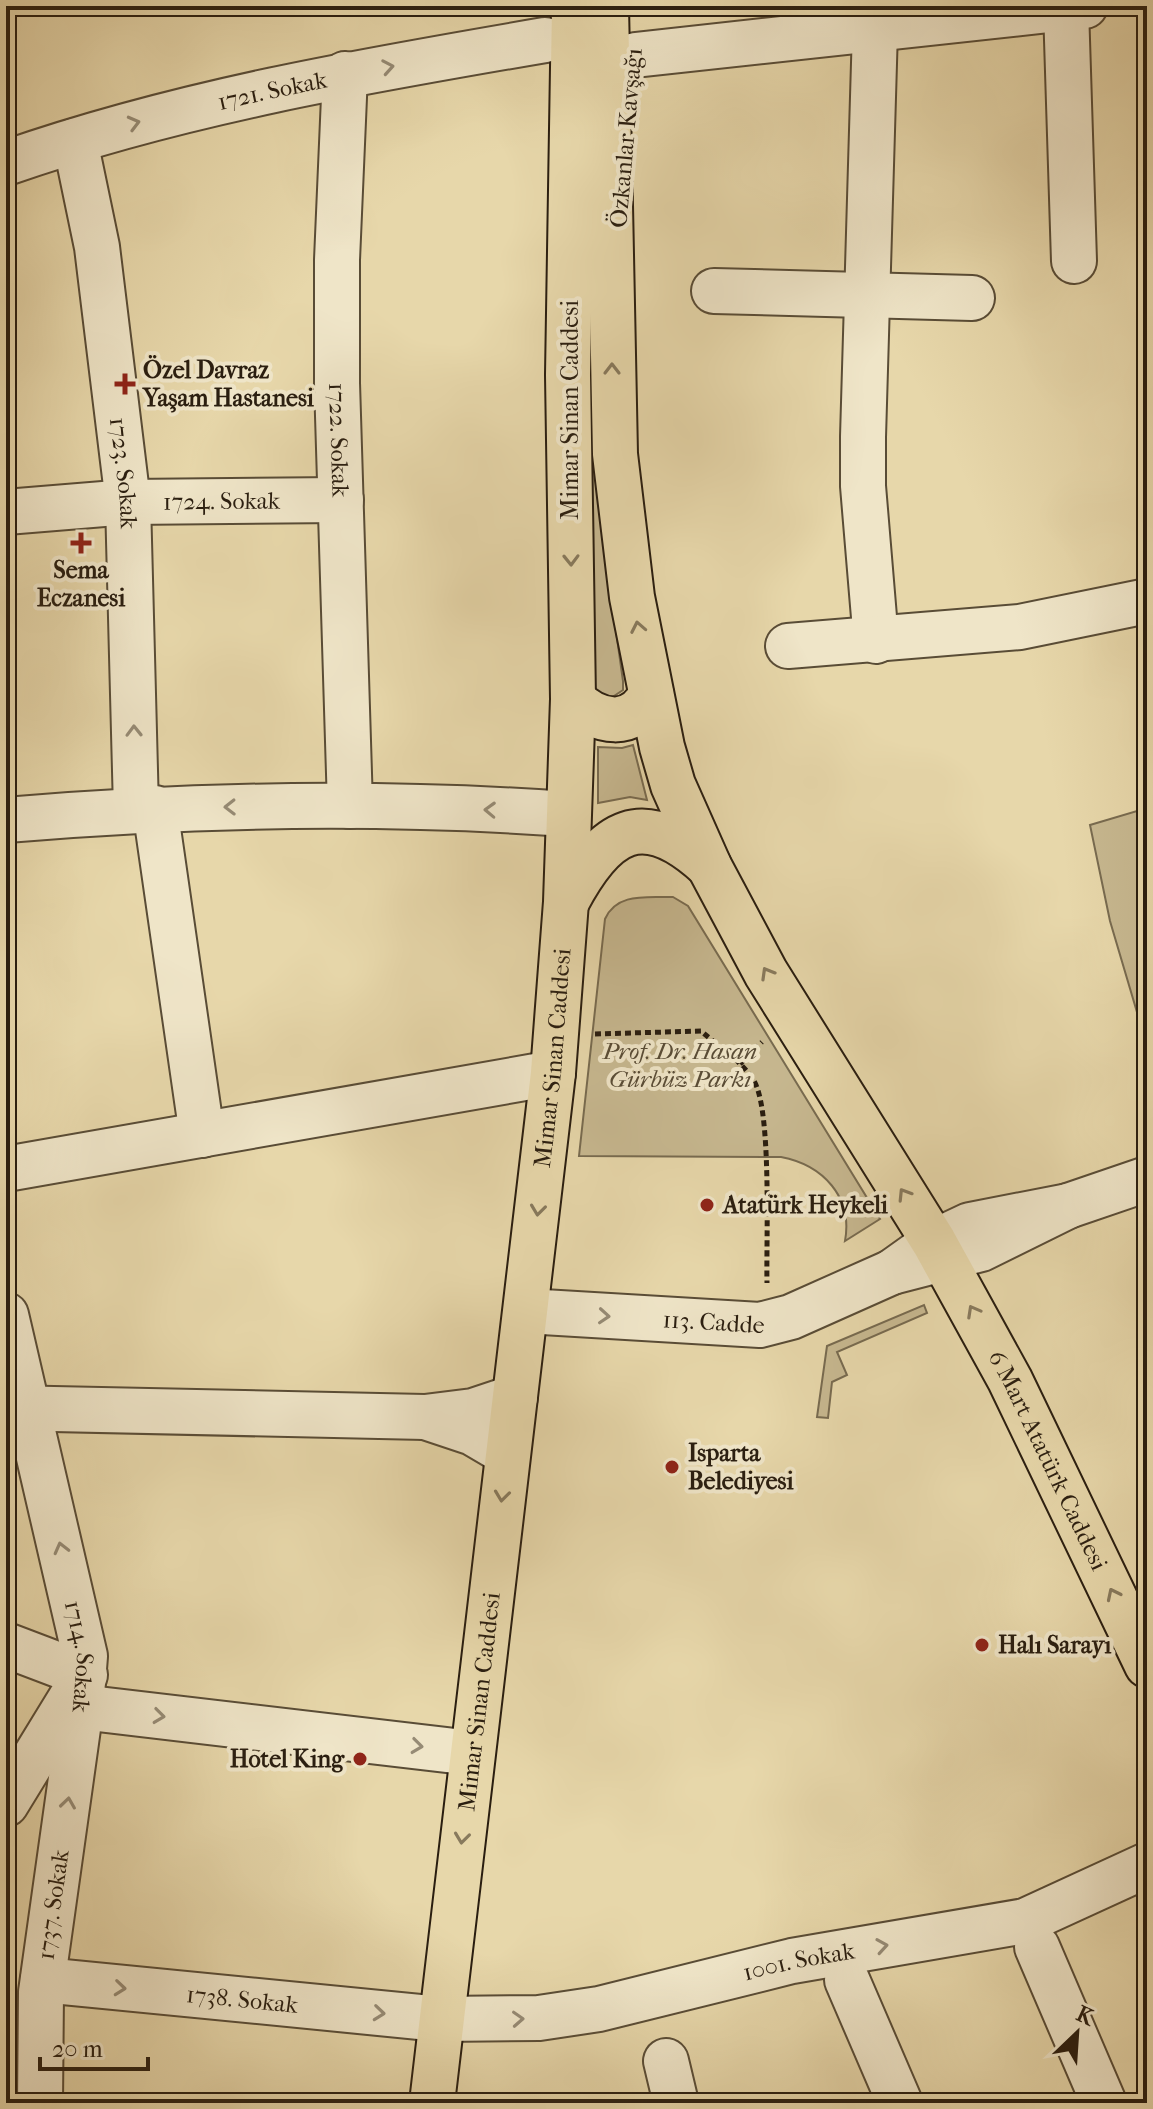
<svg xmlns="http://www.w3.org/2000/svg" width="1153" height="2109" font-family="'IM FELL French Canon',serif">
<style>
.green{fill:#c7b890;stroke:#786b50;stroke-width:2}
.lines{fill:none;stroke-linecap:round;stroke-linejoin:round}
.minor-casing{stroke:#594c36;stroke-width:48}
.major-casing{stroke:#2a1e10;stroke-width:48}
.path{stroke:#2a1e10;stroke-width:5;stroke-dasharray:6 4;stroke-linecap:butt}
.minor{stroke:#efe5c8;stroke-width:44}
.major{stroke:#e7d7aa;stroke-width:44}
.oneway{stroke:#968b75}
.oneway2{stroke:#887a5d}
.poi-dot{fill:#8f2418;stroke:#efe5c8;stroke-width:3}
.labels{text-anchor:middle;stroke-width:8;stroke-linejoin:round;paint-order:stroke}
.street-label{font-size:24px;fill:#2a1e10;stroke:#efe5c8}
.poi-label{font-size:24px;font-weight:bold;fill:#2a1e10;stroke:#efe5c8;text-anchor:start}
.park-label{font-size:24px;font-style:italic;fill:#594c36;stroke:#efe5c8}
</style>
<rect width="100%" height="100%" fill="#e7d7aa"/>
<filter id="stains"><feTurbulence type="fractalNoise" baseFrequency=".0025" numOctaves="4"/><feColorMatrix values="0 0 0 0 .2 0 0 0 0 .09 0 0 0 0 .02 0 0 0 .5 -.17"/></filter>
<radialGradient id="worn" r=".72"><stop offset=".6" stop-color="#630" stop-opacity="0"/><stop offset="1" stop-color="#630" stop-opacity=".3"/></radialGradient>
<g class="green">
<path d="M 587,223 L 606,560 L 623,681 L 623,690 L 611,698 L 594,690 Z"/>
<path d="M 633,745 L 647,800 L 630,797 L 598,803 L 598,747 L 622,748 Z"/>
<path d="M 1147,808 L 1147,1046 L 1110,921 L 1090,825 Z"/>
<path d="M 673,897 L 688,906 L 880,1219 L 845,1241 C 853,1197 823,1165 781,1157 L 579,1156 L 605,919 C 617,892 647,898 673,897 Z"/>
<path d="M 924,1305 L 927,1313 L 837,1352 L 847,1375 L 832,1382 L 828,1418 L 817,1417 L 827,1346 Z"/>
</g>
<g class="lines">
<defs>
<g id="minor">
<path d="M 1066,8 L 1074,261"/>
<path d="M 875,29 L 863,437 L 863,486 L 876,641"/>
<path d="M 635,55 L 1085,6"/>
<path id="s1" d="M 345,74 L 337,260 L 337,383 L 350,806"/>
<path id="s2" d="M 75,141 L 97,247 L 128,502 L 136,809"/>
<path id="s3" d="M 6,163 C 181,102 363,71 545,40"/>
<path d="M 714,291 L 972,298"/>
<path id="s4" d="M 6,512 L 128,502 L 341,500"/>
<path d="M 788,646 L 1020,627 L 1147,601"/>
<path d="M 155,808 L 202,1135"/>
<path d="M 6,820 C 193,804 381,801 568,814"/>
<path d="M 6,1169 L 553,1073"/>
<path d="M 1068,1206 L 981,1249 L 892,1272 L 934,1242 L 970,1225 Z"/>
<path d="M 1068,1206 L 1147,1179"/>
<path id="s5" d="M 526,1311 L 760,1325 L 791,1317 L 892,1272"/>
<path id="s6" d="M 6,1315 L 85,1656 L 81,1707 L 41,1992 L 40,2103"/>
<path d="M 6,1408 L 425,1417"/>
<path d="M 507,1453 L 473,1433 L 425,1417 L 473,1411 L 515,1397"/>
<path d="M 6,1645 L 85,1675 L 6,1804"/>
<path d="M 81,1707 L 472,1753"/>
<path d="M 1037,1947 L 1104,2103"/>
<path id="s7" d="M 43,1980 L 440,2019 L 539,2018 L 599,2009 L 792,1961 L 1025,1921 L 1147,1865"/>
<path d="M 847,1980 L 900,2103"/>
<path d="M 666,2061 L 676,2103"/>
</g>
<g id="major">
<path id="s8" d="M 606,6 L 615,454 L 632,597 L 662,747 L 673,785 L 709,866 L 766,973 L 934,1242 L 1010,1380 L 1147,1665"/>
<path d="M 573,699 C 597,724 634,730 651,694"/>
<path d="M 567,901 C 605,830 642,805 709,866"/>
<path id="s9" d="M 432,2103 L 553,1073 L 566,902 L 573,699 L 568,375 L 574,6"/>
</g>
</defs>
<use href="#minor" class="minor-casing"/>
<use href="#major" class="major-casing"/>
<g class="path">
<path d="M 595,1034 L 701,1031 C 718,1046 742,1061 754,1081 C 772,1111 766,1242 767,1283"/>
<path d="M 740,1064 L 762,1042"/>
</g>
<use href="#minor" class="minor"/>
<use href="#major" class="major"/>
</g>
<defs><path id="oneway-chevron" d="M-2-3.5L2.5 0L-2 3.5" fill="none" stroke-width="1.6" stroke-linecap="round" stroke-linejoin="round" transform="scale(2)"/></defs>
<g class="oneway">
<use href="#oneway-chevron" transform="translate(388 67) rotate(-10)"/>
<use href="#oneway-chevron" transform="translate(134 123) rotate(-15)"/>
<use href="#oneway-chevron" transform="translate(134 731) rotate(-91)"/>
<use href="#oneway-chevron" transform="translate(230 807) rotate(179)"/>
<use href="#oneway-chevron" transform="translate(490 810) rotate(-178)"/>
<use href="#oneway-chevron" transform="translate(604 1316) rotate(4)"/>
<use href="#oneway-chevron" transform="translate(61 1548) rotate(-104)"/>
<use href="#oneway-chevron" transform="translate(159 1716) rotate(7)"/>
<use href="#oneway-chevron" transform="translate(417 1746) rotate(7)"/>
<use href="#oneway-chevron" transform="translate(68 1803) rotate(-82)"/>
<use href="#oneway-chevron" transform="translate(882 1946) rotate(-9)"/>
<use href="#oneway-chevron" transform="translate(120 1988) rotate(6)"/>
<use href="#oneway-chevron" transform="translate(379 2013) rotate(6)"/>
<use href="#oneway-chevron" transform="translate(518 2019) rotate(-3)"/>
</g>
<g class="oneway2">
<use href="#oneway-chevron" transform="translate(612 369) rotate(-90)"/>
<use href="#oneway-chevron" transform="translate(571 560) rotate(89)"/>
<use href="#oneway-chevron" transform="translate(638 627) rotate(-101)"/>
<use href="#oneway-chevron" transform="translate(767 973) rotate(-120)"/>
<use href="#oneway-chevron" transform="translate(904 1194) rotate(-122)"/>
<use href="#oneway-chevron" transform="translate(538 1210) rotate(97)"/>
<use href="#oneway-chevron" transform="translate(973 1311) rotate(-119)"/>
<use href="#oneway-chevron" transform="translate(502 1496) rotate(97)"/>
<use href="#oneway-chevron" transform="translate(1113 1594) rotate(-116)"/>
<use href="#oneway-chevron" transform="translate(462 1838) rotate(97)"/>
</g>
<g class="poi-dot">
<path d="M121 372h8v8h8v8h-8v8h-8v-8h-8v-8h8z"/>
<path d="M77 531h8v8h8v8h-8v8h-8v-8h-8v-8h8z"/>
<circle cx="707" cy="1205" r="8"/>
<circle cx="672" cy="1467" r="8"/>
<circle cx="982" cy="1645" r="8"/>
<circle cx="360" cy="1759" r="8"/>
</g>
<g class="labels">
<g class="street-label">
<text dy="8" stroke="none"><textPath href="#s3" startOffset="276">1721. Sokak</textPath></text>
<text transform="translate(626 138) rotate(-85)" y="8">Özkanlar Kavşağı</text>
<text transform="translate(570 410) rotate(-90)" y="8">Mimar Sinan Caddesi</text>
<text dy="8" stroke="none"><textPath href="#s1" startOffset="366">1722. Sokak</textPath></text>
<text dy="8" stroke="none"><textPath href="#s2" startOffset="336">1723. Sokak</textPath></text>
<text dy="8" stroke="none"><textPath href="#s4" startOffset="216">1724. Sokak</textPath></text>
<text dy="8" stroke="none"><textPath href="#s9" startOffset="1052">Mimar Sinan Caddesi</textPath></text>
<text dy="8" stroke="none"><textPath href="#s5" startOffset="188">113. Cadde</textPath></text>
<text dy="8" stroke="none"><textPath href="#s8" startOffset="1558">6 Mart Atatürk Caddesi</textPath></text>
<text dy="8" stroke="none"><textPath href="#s6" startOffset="350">1714. Sokak</textPath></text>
<text dy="8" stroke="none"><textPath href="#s9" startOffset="404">Mimar Sinan Caddesi</textPath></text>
<text transform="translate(53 1905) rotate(-82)" y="8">1737. Sokak</text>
<text dy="8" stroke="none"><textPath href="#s7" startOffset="764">1001. Sokak</textPath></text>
<text dy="8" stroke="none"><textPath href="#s7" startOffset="200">1738. Sokak</textPath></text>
</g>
<g class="poi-label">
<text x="143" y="378">Özel Davraz<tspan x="143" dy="28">Yaşam Hastanesi</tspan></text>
<text x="81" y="578" text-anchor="middle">Sema<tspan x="81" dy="28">Eczanesi</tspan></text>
<text x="723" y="1213">Atatürk Heykeli</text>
<text x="688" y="1461">Isparta<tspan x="688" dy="28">Belediyesi</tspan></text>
<text x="998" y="1653">Halı Sarayı</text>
<text x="344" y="1767" text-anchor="end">Hotel King</text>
</g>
<g class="park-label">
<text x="680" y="1059">Prof. Dr. Hasan<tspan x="680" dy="28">Gürbüz Parkı</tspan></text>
</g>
</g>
<rect width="1153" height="2109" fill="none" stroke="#e7d7aa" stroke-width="32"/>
<rect x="8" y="8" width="1137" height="2093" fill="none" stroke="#2a1e10" stroke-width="4"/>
<rect x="16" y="16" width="1121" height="2077" fill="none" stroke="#2a1e10" stroke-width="2"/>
<g transform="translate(1077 2033) rotate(25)" stroke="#efe5c8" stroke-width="6" paint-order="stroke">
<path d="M0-6L14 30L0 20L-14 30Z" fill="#2a1e10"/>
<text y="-12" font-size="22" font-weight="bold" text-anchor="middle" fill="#2a1e10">K</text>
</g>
<path d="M40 2057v12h108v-12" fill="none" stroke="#2a1e10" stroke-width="4"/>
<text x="52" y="2057" font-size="24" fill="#2a1e10" stroke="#efe5c8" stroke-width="6" paint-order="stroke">20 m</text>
<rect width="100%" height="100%" filter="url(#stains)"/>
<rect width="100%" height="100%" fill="url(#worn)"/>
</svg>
